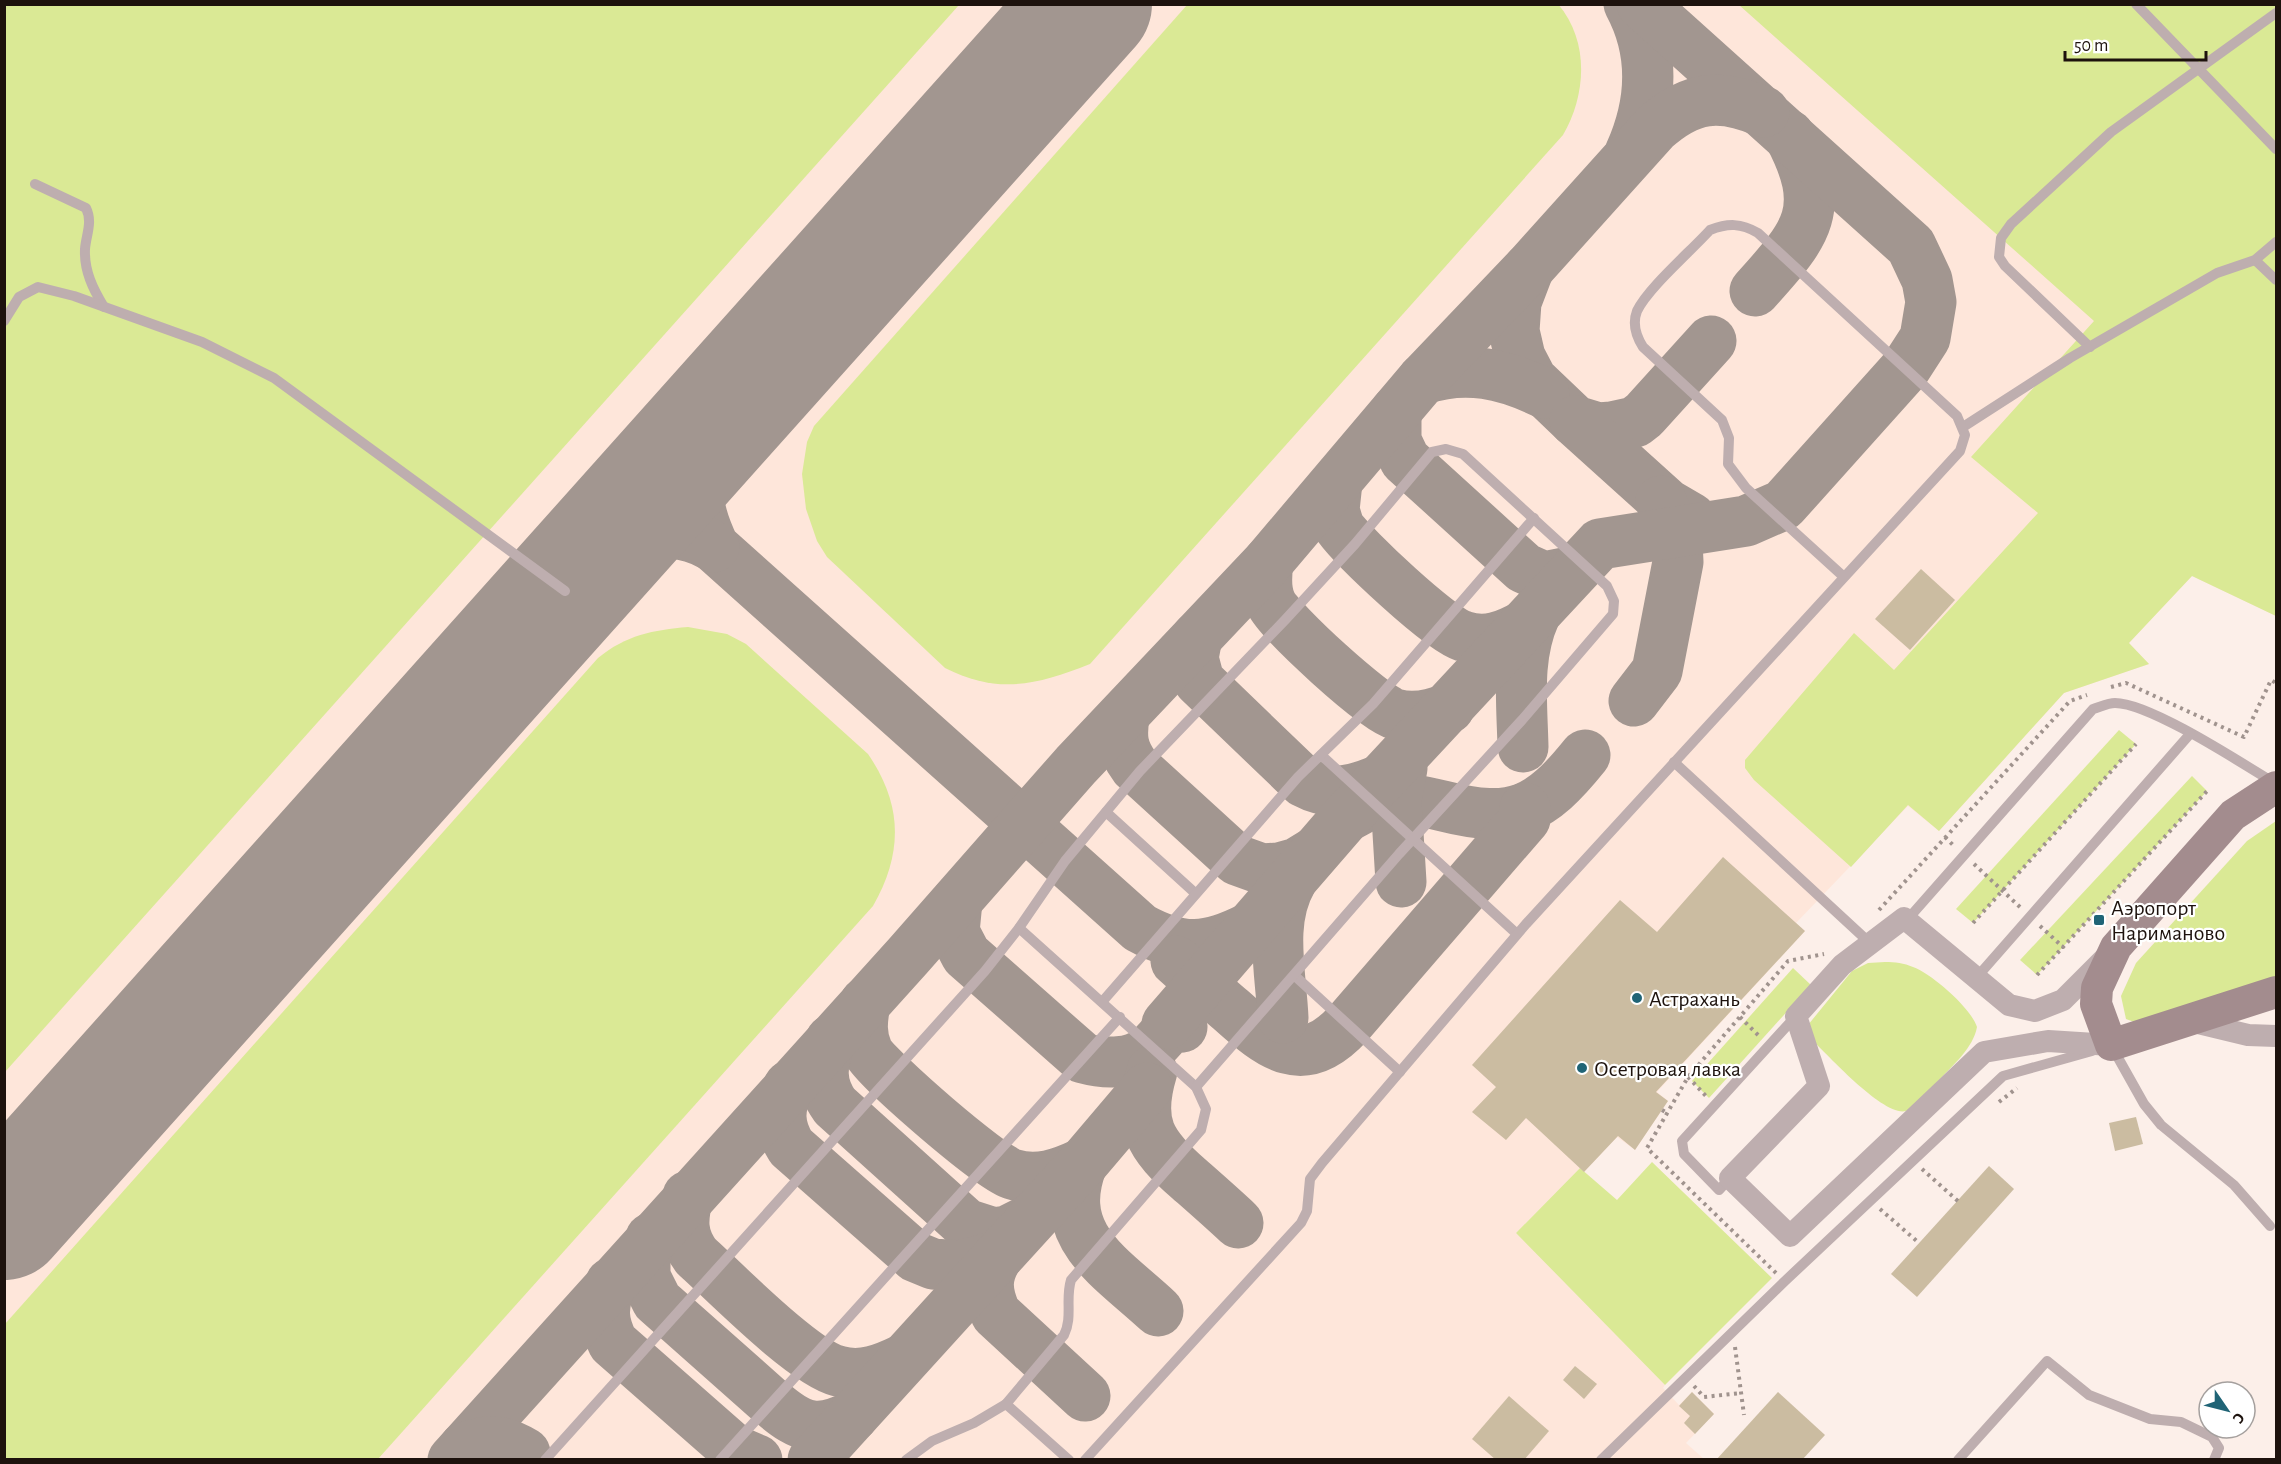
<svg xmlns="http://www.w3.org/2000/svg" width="2281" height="1464" font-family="'Alegreya Sans',sans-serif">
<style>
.built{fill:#fee6da}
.green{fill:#dae995}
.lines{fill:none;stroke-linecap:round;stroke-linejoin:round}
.taxiway{stroke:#a29690;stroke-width:51}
.runway{stroke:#a29690;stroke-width:126}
.building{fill:#cbbca1}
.path{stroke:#a0938e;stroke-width:4;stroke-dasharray:3 4.5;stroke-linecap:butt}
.service{stroke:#beaeaf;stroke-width:10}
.minor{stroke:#beaeaf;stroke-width:22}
.secondary{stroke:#a38c8e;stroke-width:32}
.poi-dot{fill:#206476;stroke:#fff;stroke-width:2}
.labels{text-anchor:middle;stroke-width:4.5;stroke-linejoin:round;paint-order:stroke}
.poi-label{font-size:22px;fill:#1d120d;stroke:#fff;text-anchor:start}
</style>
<rect width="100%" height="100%" fill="#fcefe9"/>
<path class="built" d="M 5,5 L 2276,5 L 2276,616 L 2192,576 L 2129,643 L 2149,664 L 2064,693 L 1939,831 L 1908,806 L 1796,923 L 1805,931 L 1657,1092 L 1668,1101 L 1635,1150 L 1617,1137 L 1584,1172 L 1580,1168 L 1516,1233 L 1665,1385 L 1663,1388 L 1679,1405 L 1692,1392 L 1714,1414 L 1686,1443 L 1704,1459 L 5,1460 Z"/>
<g class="green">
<path d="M 1558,4 C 1590,42 1586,95 1563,135 L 1090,664 C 1036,685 999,695 945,668 L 827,557 L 817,541 L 806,509 L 802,474 L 807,442 L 814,426 L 1187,5 Z"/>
<path d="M 5,5 L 959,5 L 5,1072 Z"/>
<path d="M 1739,5 L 2276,5 L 2276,616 L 2192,576 L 2129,643 L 2149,664 L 2064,693 L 1939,831 L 1908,805 L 1851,867 L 1754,780 L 1745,768 L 1745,760 L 1854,633 L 1894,670 L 2038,513 L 1971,457 L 2094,321 Z"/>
<path d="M 688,627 L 727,634 L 746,644 L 868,754 C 903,805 903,853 873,906 L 378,1459 L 5,1459 L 5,1324 L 598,658 C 626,635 653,630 688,627 Z"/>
<path d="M 2119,730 L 2136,744 L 1973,923 L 1956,909 Z"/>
<path d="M 2192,776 L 2207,791 L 2037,975 L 2020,960 Z"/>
<path d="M 2276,821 L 2276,981 L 2145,1026 L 2126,1019 L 2121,996 L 2136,963 L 2247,841 Z"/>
<path d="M 1885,962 C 1895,962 1904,963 1913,967 C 1932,974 1971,1008 1977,1027 C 1973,1048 1954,1064 1940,1079 C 1931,1088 1918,1107 1906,1111 C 1884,1117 1829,1056 1812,1040 L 1808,1025 L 1852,971 L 1868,963 Z"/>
<path d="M 1793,968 L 1811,985 L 1709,1098 L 1692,1081 Z"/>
<path d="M 1652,1162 L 1772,1278 L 1665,1385 L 1516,1233 L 1580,1168 L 1617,1200 Z"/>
</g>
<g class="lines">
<g class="taxiway">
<path d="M 1629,4 C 1656,54 1652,104 1630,153"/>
<path d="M 1529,268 L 1516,302 L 1514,331 L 1520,357 L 1532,380 L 1575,421 L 1598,428 L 1612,427 L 1635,422 L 1644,415 L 1711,341"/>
<path d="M 1755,291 C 1806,234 1829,211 1789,135"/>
<path d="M 1423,379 C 1467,365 1504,374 1544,393"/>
<path d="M 729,407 C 695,458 686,489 714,547 L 1140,928 C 1182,951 1207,949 1249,928"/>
<path d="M 1396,411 L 1396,441 L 1405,460 L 1524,568 L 1544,577 L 1574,571"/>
<path d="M 1575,421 L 1667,504 L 1691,518"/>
<path d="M 1337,482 L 1334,510 L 1339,527 C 1355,549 1440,629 1463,636 C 1486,644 1505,636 1525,625"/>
<path d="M 598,553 C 638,536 674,522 714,547"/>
<path d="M 1268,562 C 1266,577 1265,590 1271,603 C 1280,622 1375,709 1395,714 C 1413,719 1432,715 1449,708"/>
<path d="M 1197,637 L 1193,658 L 1199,681 L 1304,782 C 1332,797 1354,791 1382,779"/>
<path d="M 1634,701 L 1657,671 L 1678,562 L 1677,542 L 1661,501"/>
<path d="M 1124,717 C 1121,737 1122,750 1135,767 L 1237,860 L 1262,869 L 1279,868 L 1297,863 L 1315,852"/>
<path d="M 1523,747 C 1522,702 1516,657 1535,615"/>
<path d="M 1346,817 C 1357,812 1368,804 1379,801 C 1400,796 1423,801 1443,806 C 1514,824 1540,811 1585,755"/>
<path d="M 1401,882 L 1396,800 L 1402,768"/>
<path d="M 957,901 L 954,932 L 966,955 L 1083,1058 C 1105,1064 1133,1065 1150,1049 C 1157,1043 1163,1035 1170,1028 L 1182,1027"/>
<path d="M 1176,961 C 1194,977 1212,994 1231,1010 C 1270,1045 1303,1073 1348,1024 L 1525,819 L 1525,808"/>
<path d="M 865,1003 C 862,1020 860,1035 868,1052 C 879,1071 991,1168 1012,1174 C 1037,1182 1060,1174 1083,1163"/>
<path d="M 1283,1018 C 1281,973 1268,921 1292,880"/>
<path d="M 1167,1024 L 1346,817 L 1600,544 L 1746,521 L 1783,505 L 1905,369 L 1925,338 L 1931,302 L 1927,280 L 1911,246 L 1642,4"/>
<path d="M 831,1040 C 821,1064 819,1084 835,1106 L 966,1224 L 994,1233 L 1007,1231 L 1031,1219"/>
<path d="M 1152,1071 C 1136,1124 1150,1145 1189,1179 C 1206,1194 1222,1208 1238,1223"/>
<path d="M 789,1086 C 778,1108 778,1126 791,1147 L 916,1257 L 933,1264 L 960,1266 L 998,1256"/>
<path d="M 1082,1164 C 1054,1237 1111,1267 1158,1311"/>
<path d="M 688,1196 C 682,1219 681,1236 696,1256 C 726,1283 803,1362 838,1371 C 862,1378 883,1369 904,1359"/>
<path d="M 651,1238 L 645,1257 L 645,1277 L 657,1301 L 772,1403 C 802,1429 818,1433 853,1416"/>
<path d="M 998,1256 C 985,1276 986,1292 996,1314 L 1085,1396"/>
<path d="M 611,1283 C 602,1307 602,1321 613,1343 L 736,1451 L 757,1460"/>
<path d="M 453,1460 L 908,956 L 1076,765 L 1268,562 L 1423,379 L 1530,267 L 1655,128 C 1691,96 1720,93 1764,112"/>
<path d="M 464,1460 L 464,1448 C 488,1439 502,1439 525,1453"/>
<path d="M 813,1460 L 1085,1161 L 1147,1088"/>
</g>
<path class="runway" d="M 4,1217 L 1089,4"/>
</g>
<g class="building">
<path d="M 1921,569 L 1955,600 L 1910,650 L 1875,619 Z"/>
<path d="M 1723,857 L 1805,931 L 1656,1092 L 1668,1101 L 1635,1150 L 1618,1136 L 1584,1172 L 1526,1118 L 1506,1140 L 1472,1112 L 1496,1087 L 1472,1065 L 1620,900 L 1657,932 Z"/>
<path d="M 2136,1117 L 2143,1144 L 2115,1151 L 2109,1123 Z"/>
<path d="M 1989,1166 L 2014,1189 L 1917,1297 L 1891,1274 Z"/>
<path d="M 1575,1366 L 1597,1384 L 1584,1399 L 1563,1380 Z"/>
<path d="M 1692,1392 L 1714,1414 L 1695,1434 L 1684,1423 L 1690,1416 L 1679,1406 Z"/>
<path d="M 1778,1392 L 1825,1435 L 1802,1460 L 1716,1460 Z"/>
<path d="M 1509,1396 L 1549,1431 L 1524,1460 L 1496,1460 L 1472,1439 Z"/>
</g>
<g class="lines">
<g class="path">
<path d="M 2111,687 L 2126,683 L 2244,737 L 2271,680 L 2276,683"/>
<path d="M 1945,837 L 1955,847"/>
<path d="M 1974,864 L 2021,908"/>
<path d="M 1879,910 L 2070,701 L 2087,695"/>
<path d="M 1973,923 L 2136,744"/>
<path d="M 2040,926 L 2063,947 L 2207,791"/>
<path d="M 2037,975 L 2063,947"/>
<path d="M 1740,1017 L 1760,1037"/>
<path d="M 1688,1077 L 1706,1096"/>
<path d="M 1999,1102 L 2017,1088"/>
<path d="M 1662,1110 L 1667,1113"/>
<path d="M 1922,1169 L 1958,1201"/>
<path d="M 1880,1209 L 1919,1243"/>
<path d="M 1776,1273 L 1647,1148 L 1688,1077 L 1788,961 L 1824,954"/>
<path d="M 1735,1347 L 1744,1415"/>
<path d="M 1694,1386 L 1704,1397 L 1741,1393"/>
</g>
<g class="service">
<path d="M 2136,4 L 2276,149"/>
<path d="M 35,184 L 86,208 C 93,222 86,235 85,249 C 84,271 93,289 104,307"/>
<path d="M 2255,260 L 2276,280"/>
<path d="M 4,321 L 19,297 L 38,287 L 74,296 L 202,342 L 274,378 L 565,591"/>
<path d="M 2090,347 L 2005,266 L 1999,257 L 2001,238 L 2011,224 L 2111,132 L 2276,13"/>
<path d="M 1963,427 L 2070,358 L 2217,273 L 2255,260 L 2276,242"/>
<path d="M 1321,755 L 1517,934"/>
<path d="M 1674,762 L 1871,944"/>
<path d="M 1106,812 L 1195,893"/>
<path d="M 1907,920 L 2093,709 C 2100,707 2108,703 2115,703 C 2150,703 2243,764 2276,784"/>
<path d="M 1295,976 L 1400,1072"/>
<path d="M 1977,977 L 2190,734"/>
<path d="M 1102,1002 L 1298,777 L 1373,704 L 1534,518"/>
<path d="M 2112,1047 L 2144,1104 L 2161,1125 L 2234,1185 L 2270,1226"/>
<path d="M 1730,1178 L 1719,1190 L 1684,1154 L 1682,1141 L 1796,1016"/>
<path d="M 1006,1404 L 1064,1335 C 1073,1317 1065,1299 1071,1280 L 1201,1130 L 1206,1109 L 1196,1087 L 1019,928"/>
<path d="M 545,1460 L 985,971 L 1019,928 L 1065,861 L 1140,771 L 1285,620 L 1355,544 L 1432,452 L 1446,449 L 1463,454 L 1607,586 L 1614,601 L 1613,614 L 1522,720 L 1399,854 L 1196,1087"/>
<path d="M 720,1460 L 1120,1017"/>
<path d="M 906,1460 L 932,1441 L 974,1423 L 1006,1404 L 1069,1460"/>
<path d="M 1085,1460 L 1301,1223 L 1307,1211 L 1310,1179 L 1322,1163 L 1526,924 L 1960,451 L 1965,435 L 1957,416 L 1758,233 C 1741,223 1728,223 1710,230 C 1691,251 1648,288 1637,311 C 1632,324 1636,336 1643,347 L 1722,420 L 1729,438 L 1728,464 L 1746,488 L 1844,577"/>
<path d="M 1601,1460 L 1785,1281 L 2003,1076 L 2092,1051"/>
<path d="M 1958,1460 L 2047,1361 L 2089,1395 L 2150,1419 L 2181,1422 L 2212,1437 L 2219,1448 L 2214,1460"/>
</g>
<g class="minor">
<path d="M 2105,958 L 2063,1000 L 2035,1011 L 2009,1005 L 1904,918 L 1842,965 L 1796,1016 L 1819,1086 L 1730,1178 L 1790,1236 L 1984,1052 L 2048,1041 L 2111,1045"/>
<path d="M 2190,1021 L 2248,1035 L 2276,1036"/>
</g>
<path class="secondary" d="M 2276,787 L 2233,815 L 2116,947 L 2097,988 L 2096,1004 L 2111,1045 L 2276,992"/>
</g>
<g class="poi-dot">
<rect x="2093" y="914" width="12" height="12" rx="3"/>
<circle cx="1637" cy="998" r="6"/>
<circle cx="1582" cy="1068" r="6"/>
</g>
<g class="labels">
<g class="poi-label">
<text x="2111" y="915">Аэропорт<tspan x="2111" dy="25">Нариманово</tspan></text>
<text x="1649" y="1006">Астрахань</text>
<text x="1594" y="1076">Осетровая лавка</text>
</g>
</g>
<rect width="2281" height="1464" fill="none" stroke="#1d120d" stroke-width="12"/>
<g transform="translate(2227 1410) rotate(125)"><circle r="28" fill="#ffffff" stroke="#a5a09e" stroke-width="1.5"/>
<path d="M0-4.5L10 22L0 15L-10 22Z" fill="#206476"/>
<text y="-9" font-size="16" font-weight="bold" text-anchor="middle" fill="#1d120d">С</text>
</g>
<path d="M2065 51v9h141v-9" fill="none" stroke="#1d120d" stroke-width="3"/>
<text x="2074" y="51" font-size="18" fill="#1d120d" stroke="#ffffff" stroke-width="4.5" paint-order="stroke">50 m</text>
</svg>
